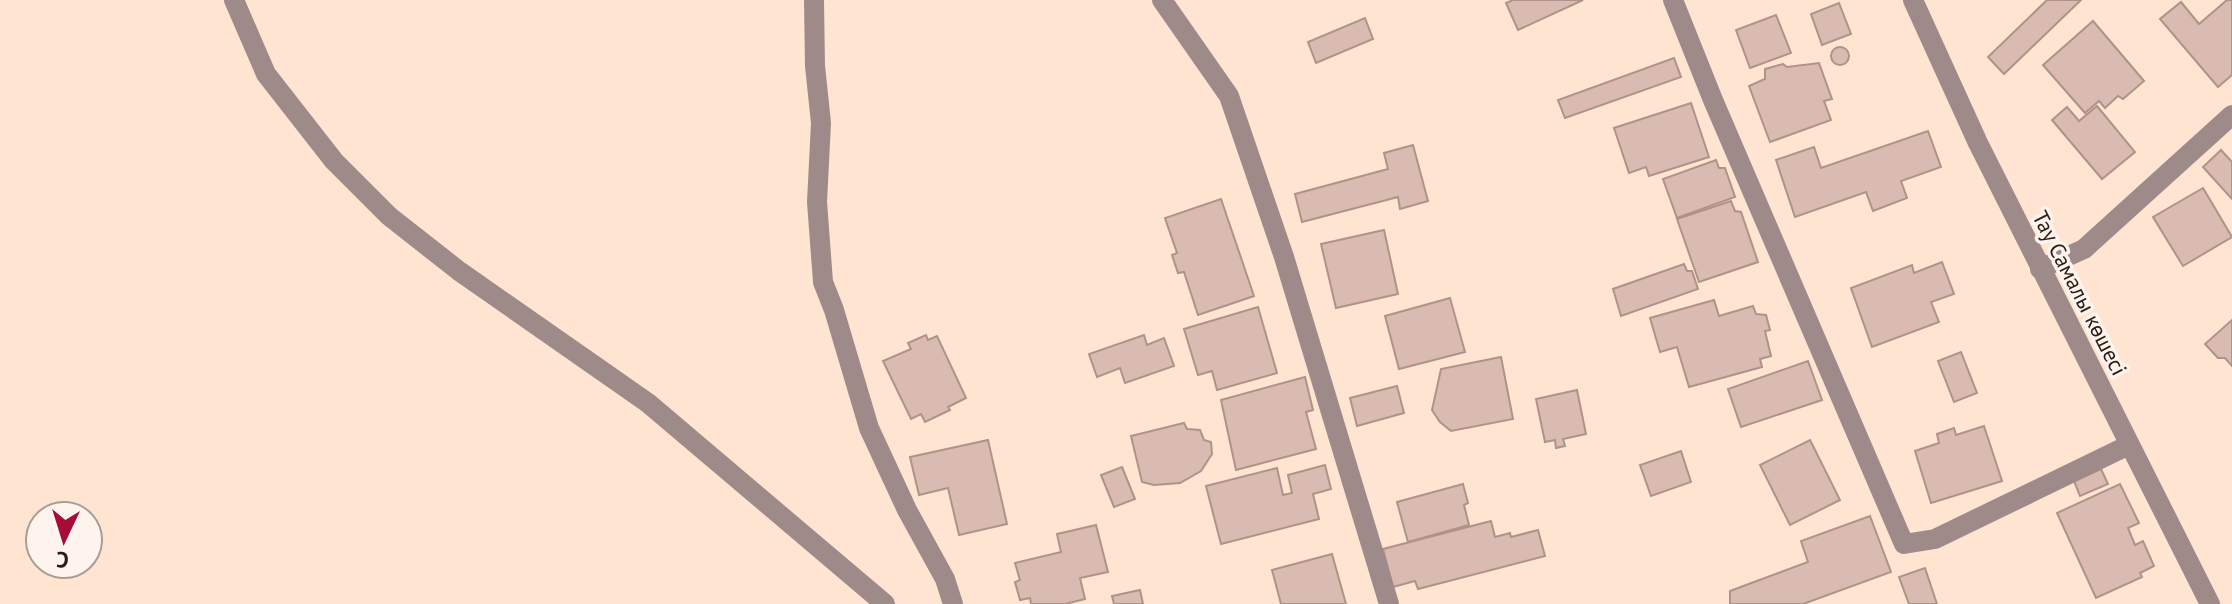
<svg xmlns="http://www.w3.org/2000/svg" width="2232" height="604" font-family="'PT Sans',sans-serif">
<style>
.building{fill:#dabbb1;stroke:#b09388;stroke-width:2}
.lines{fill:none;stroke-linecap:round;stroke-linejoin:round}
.minor{stroke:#9e8a89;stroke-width:20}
.tertiary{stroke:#9e8a89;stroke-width:20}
.labels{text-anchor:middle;stroke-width:7;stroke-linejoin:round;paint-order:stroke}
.street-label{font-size:22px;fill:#281e17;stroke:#fff4ed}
</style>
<rect width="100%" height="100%" fill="#fee4d1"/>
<g class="building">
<path d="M 1513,0 L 1583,0 L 1518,30 L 1506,3 Z"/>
<path d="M 2047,0 L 2081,0 L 2004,74 L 1988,57 Z"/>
<path d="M 2227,0 L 2232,0 L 2232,75 L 2218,87 L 2160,19 L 2181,2 L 2199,24 Z"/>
<path d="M 1839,3 L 1851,34 L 1822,45 L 1811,14 Z"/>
<path d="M 1776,15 L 1791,53 L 1750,68 L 1736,30 Z"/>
<path d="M 1365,18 L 1373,39 L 1316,63 L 1308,42 Z"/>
<path d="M 2093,21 L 2144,81 L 2123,99 L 2118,96 L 2105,108 L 2099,101 L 2085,113 L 2043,65 Z"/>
<circle cx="1840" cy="56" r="9"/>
<path d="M 1674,58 L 1681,77 L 1565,118 L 1558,100 Z"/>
<path d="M 1819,63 L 1832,99 L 1824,101 L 1831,120 L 1770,142 L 1749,86 L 1765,79 L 1765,69 L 1783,64 L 1787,67 Z"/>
<path d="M 1691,103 L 1709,157 L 1649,176 L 1646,167 L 1629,173 L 1614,128 Z"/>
<path d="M 2097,106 L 2135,152 L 2102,179 L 2052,120 L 2067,107 L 2079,121 Z"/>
<path d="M 1928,131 L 1941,167 L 1901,181 L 1907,198 L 1873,211 L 1866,192 L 1795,217 L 1776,160 L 1814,147 L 1821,168 Z"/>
<path d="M 1413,145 L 1428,201 L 1400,209 L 1398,197 L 1302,222 L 1295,194 L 1388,169 L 1384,153 Z"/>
<path d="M 2221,150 L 2232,162 L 2232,199 L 2203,167 Z"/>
<path d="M 1716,160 L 1719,168 L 1725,168 L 1735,197 L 1677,218 L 1663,179 Z"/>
<path d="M 2203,188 L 2232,237 L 2183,266 L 2153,217 Z"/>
<path d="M 1221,199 L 1254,296 L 1198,315 L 1184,272 L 1178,273 L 1172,255 L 1177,253 L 1165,218 Z"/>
<path d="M 1731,201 L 1735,211 L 1741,212 L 1758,262 L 1699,282 L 1677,219 Z"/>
<path d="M 1384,230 L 1398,294 L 1336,308 L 1321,244 Z"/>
<path d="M 1942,262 L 1954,294 L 1931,302 L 1939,322 L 1872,347 L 1851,288 L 1912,265 L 1914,273 Z"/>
<path d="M 1684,264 L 1687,271 L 1692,271 L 1698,289 L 1621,316 L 1613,289 Z"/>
<path d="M 1450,298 L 1465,352 L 1399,369 L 1385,316 Z"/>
<path d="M 1714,300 L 1719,316 L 1753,306 L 1756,314 L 1766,315 L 1770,330 L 1765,331 L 1771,356 L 1760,359 L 1762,367 L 1689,387 L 1677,347 L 1660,352 L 1650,318 Z"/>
<path d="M 1258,307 L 1277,373 L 1217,390 L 1212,371 L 1198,375 L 1184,329 Z"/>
<path d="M 2232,320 L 2232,366 L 2225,358 L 2218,358 L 2205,344 Z"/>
<path d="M 926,335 L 928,340 L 937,336 L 966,398 L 948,407 L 950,410 L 925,422 L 921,414 L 911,419 L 883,361 L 911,349 L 908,343 Z"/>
<path d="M 1144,335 L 1147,345 L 1164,338 L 1174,366 L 1125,383 L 1120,368 L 1097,377 L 1089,354 Z"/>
<path d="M 1961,352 L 1977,393 L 1954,402 L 1938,361 Z"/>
<path d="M 1501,357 L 1513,419 L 1451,431 L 1440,422 L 1432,410 L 1441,369 Z"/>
<path d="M 1808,361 L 1822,400 L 1741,427 L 1728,389 Z"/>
<path d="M 1305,377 L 1313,410 L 1306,412 L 1316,449 L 1236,470 L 1221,400 Z"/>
<path d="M 1397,386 L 1404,413 L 1357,426 L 1350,398 Z"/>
<path d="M 1577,390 L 1586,434 L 1563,439 L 1565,446 L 1556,448 L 1555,440 L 1545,442 L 1536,399 Z"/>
<path d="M 1184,423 L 1187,429 L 1200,430 L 1204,440 L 1211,442 L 1212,454 L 1201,471 L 1180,483 L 1154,485 L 1142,482 L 1131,436 Z"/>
<path d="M 1984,426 L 2002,481 L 1931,503 L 1915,451 L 1939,443 L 1937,434 L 1954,428 L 1956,435 Z"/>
<path d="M 988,440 L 1007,524 L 959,535 L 948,488 L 919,495 L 910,457 Z"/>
<path d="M 1810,440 L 1840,500 L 1790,525 L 1760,465 Z"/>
<path d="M 1681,451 L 1691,482 L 1651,496 L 1640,465 Z"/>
<path d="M 1325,465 L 1331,489 L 1313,494 L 1319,519 L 1221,544 L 1206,486 L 1277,468 L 1283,495 L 1292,493 L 1288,475 Z"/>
<path d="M 1122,467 L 1135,499 L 1114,507 L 1101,475 Z"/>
<path d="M 2101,469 L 2108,484 L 2080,496 L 2074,481 Z"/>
<path d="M 1463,484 L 1468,503 L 1464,505 L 1469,525 L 1408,542 L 1397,502 Z"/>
<path d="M 2120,484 L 2139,523 L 2128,528 L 2135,545 L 2143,541 L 2154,566 L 2140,573 L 2142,577 L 2096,598 L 2057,513 Z"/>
<path d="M 1870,516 L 1891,572 L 1803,604 L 1730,604 L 1730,591 L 1808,562 L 1801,541 Z"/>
<path d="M 1491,521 L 1495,537 L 1510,533 L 1511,537 L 1538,530 L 1545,556 L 1418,589 L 1415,581 L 1393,587 L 1383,549 Z"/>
<path d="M 1096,525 L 1108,572 L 1080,578 L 1085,599 L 1065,604 L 1031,604 L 1030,598 L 1020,600 L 1015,582 L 1020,580 L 1015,563 L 1061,552 L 1057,534 Z"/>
<path d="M 1332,554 L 1346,604 L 1281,604 L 1272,570 Z"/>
<path d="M 1925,568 L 1937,604 L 1909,604 L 1899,577 Z"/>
<path d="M 1140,590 L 1143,604 L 1114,604 L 1112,596 Z"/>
</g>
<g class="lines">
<g class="minor">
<path d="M 234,0 L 266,74 L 334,161 L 389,216 L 459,271 L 648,403 L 885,604"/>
<path d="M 814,0 L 815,66 L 821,123 L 817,202 L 823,282 L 834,310 L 869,428 L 907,510 L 945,579 L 953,604"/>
<path d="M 1162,0 L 1229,96 L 1284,257 L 1389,604"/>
<path d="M 1673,0 L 1713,100 L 1904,544 L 1935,539 L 2129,445"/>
<path d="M 2040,269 L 2084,249 L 2232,115"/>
</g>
<path class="tertiary" d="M 1913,0 L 1978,143 L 2210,604"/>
</g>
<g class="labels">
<g class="street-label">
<text transform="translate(2080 293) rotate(63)" y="8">Тау Самалы көшесі</text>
</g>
</g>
<g transform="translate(64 540) rotate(184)"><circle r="38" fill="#fff4ed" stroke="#a99e97" stroke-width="2"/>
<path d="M0-6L14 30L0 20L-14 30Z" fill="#a60c38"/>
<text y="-12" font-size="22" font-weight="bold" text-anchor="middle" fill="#281e17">С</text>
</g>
</svg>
